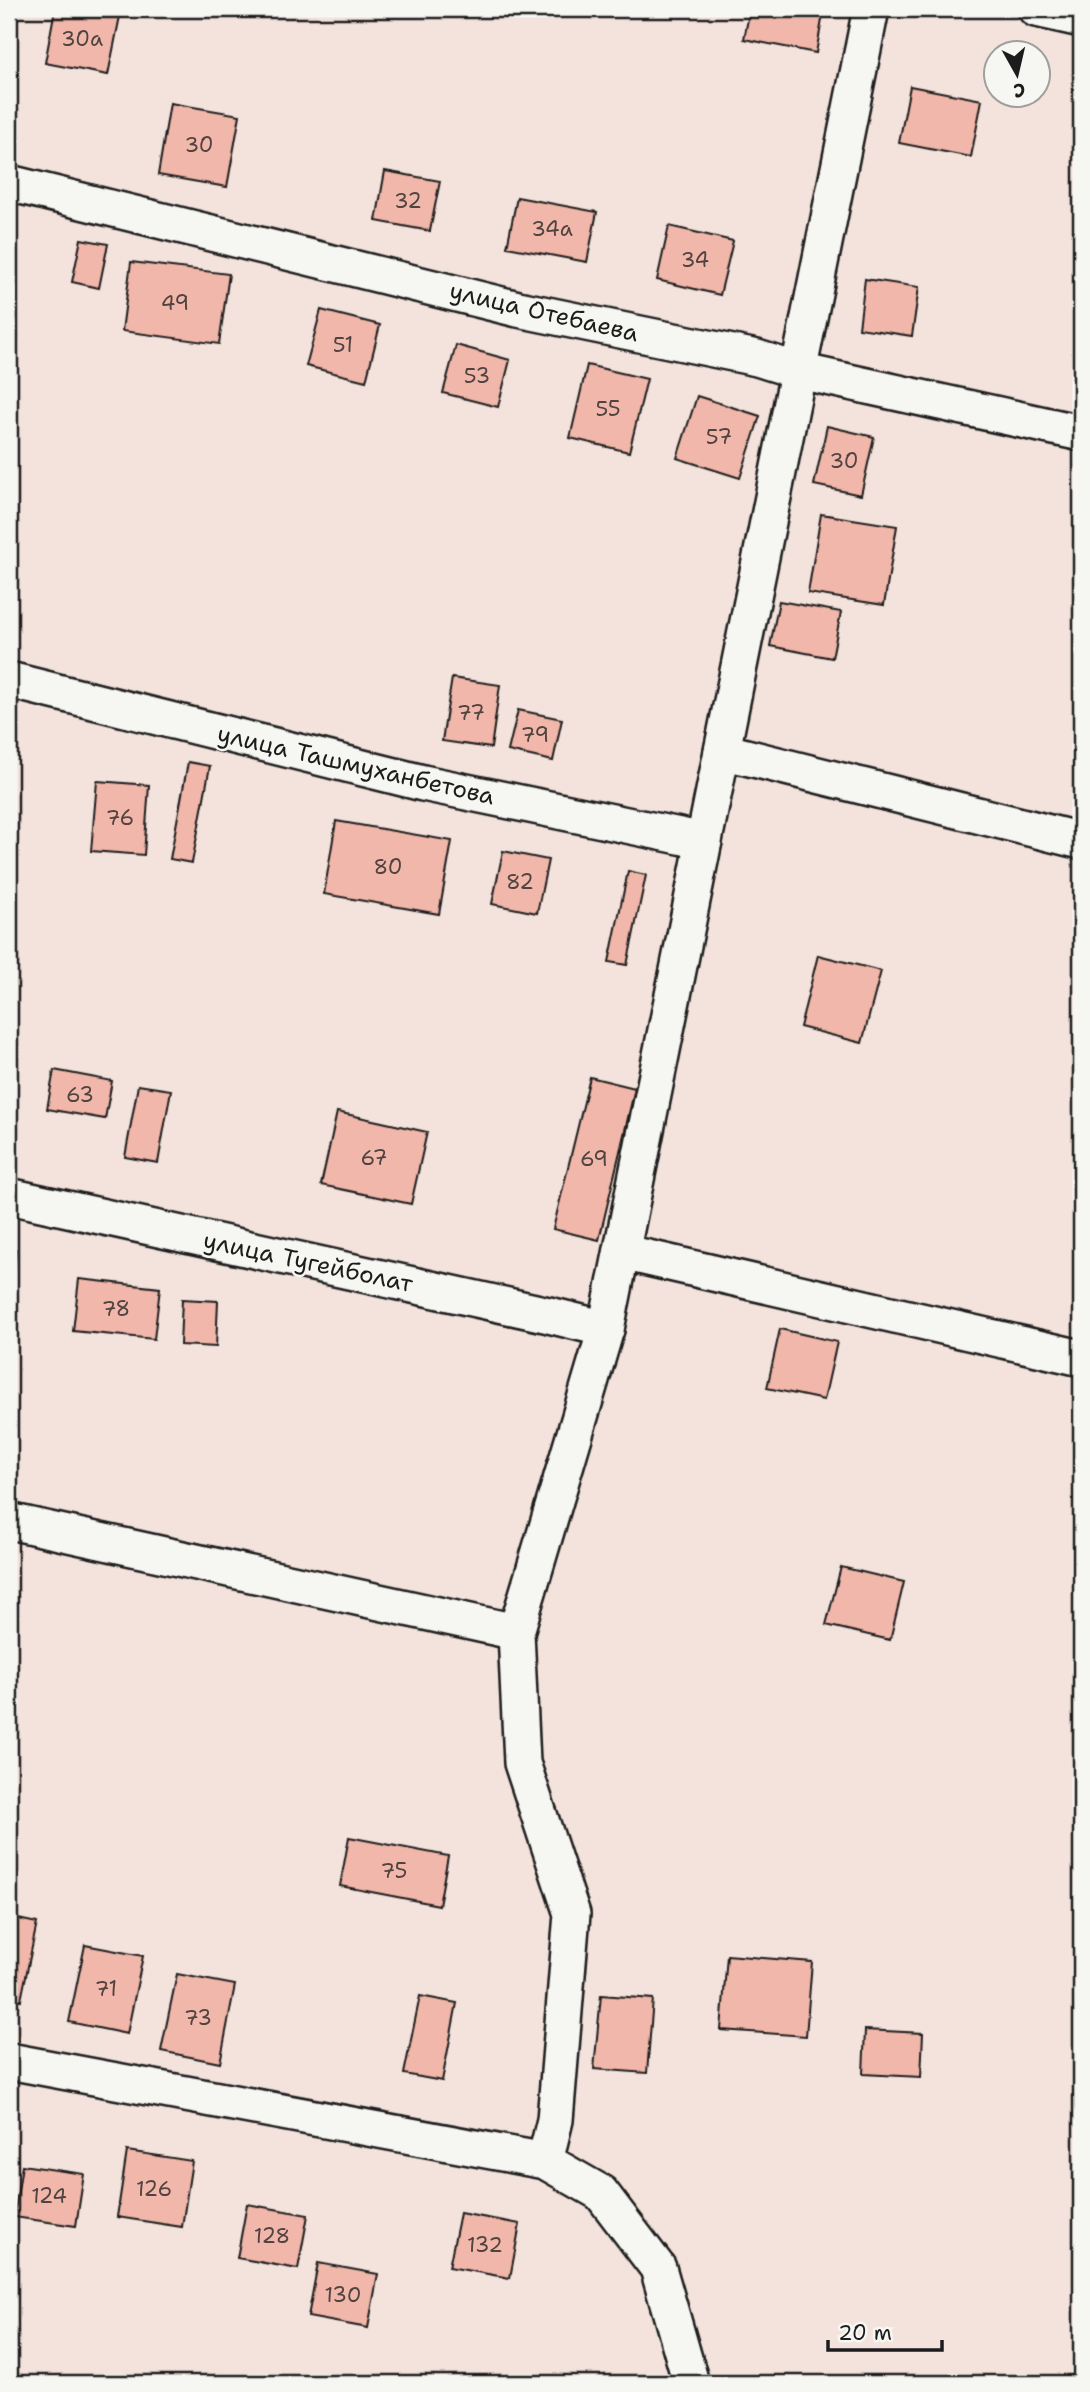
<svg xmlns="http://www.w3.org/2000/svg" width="1090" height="2392" font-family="'Shantell Sans',sans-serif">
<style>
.building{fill:#f1b7aa;stroke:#1c1c1c;stroke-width:2}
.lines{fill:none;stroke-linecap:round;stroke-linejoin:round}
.street-casing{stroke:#1c1c1c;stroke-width:40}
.street{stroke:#f6f6f2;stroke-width:35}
.labels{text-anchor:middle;stroke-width:5;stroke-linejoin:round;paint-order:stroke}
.number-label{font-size:21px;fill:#514340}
.street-label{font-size:24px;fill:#1c1c1c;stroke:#f6f6f2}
</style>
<rect width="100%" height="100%" fill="#f4e3dc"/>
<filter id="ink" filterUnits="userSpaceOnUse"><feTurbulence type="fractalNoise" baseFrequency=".0143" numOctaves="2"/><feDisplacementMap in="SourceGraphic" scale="14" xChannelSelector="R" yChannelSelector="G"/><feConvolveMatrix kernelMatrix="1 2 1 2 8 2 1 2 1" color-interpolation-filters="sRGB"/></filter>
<g filter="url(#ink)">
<g class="building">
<path d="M 55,9 L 83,9 L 120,16 L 108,75 L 45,63 Z"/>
<path d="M 750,9 L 824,9 L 816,53 L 744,39 Z"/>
<path d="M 910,86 L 982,100 L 971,157 L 899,143 Z"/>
<path d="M 170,103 L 240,115 L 227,187 L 158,175 Z"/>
<path d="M 385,171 L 440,181 L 430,231 L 376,221 Z"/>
<path d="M 517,197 L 597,212 L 587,262 L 507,247 Z"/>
<path d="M 669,226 L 733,241 L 720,295 L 657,280 Z"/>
<path d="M 81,239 L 108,244 L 99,288 L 72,282 Z"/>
<path d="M 131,262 L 229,274 L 219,344 L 122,331 Z"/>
<path d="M 865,279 L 919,287 L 912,336 L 859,328 Z"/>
<path d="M 321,310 L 380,325 L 366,381 L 306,366 Z"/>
<path d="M 9,335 L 18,336 L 9,388 Z"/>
<path d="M 456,345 L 510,360 L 498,407 L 443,393 Z"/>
<path d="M 587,365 L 647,379 L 629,452 L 570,438 Z"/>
<path d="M 697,396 L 760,416 L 740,478 L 677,458 Z"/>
<path d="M 827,426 L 874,437 L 861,495 L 814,485 Z"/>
<path d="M 821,514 L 897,526 L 884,605 L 808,593 Z"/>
<path d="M 779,601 L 841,612 L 832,658 L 770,646 Z"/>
<path d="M 452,678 L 500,685 L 491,748 L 442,741 Z"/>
<path d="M 518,710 L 562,719 L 553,761 L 508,751 Z"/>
<path d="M 188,762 L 210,766 L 192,863 L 170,859 Z"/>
<path d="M 97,781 L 149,785 L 144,855 L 91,851 Z"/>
<path d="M 336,821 L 452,841 L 439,914 L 324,894 Z"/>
<path d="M 503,851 L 548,860 L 537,913 L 492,904 Z"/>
<path d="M 628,871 L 646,875 L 627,965 L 609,962 Z"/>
<path d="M 818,955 L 881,971 L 862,1043 L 800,1027 Z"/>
<path d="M 54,1070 L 112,1081 L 105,1119 L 47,1109 Z"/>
<path d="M 590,1077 L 635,1088 L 599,1240 L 553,1229 Z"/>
<path d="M 138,1085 L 171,1090 L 158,1163 L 125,1157 Z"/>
<path d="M 337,1112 L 427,1132 L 411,1204 L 321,1185 Z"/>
<path d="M 9,1248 L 16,1249 L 12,1306 L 9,1306 Z"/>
<path d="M 79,1279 L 160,1288 L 154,1339 L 73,1331 Z"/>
<path d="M 182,1299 L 218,1301 L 216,1347 L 180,1345 Z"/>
<path d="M 780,1329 L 837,1342 L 824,1400 L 767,1388 Z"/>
<path d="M 841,1567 L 904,1582 L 890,1640 L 826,1625 Z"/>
<path d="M 349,1837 L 448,1856 L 439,1905 L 340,1886 Z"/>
<path d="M 9,1917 L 37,1923 L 21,2000 L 9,1998 Z"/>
<path d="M 85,1945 L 143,1956 L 127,2034 L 69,2022 Z"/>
<path d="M 727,1955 L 812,1962 L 806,2036 L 721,2030 Z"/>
<path d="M 177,1974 L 235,1985 L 220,2063 L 161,2051 Z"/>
<path d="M 601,1995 L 653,1999 L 647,2073 L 594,2069 Z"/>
<path d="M 420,1996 L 457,2003 L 442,2081 L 404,2074 Z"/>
<path d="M 865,2030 L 923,2033 L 921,2077 L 863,2074 Z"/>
<path d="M 127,2151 L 192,2161 L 182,2227 L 117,2217 Z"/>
<path d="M 22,2165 L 84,2174 L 76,2226 L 14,2217 Z"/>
<path d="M 247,2204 L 308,2215 L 298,2269 L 237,2258 Z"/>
<path d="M 460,2213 L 520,2224 L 510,2278 L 449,2267 Z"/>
<path d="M 318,2263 L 378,2274 L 368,2328 L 308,2317 Z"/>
</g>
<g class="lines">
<defs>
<g id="street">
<path d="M 1036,9 L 1081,19"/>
<path d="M 9,183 L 518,309 L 757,358 L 799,371 L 1081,433"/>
<path d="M 9,680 L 423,783 L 704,841"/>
<path d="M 722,751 L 1081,841"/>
<path d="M 9,1196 L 549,1315 L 606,1329"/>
<path d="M 622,1252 L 1081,1358"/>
<path d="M 9,1521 L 516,1632"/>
<path d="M 9,2061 L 545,2161 L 555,2120 L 572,1914 L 522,1763 L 516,1632 L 606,1329 L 871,9"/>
<path d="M 545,2161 L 601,2193 L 658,2268 L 691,2383"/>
</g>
</defs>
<use href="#street" class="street-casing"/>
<use href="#street" class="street"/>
</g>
</g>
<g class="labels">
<g class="number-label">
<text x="82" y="46">30а</text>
<text x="199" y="152">30</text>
<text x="408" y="208">32</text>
<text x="552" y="236">34а</text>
<text x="695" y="267">34</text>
<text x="175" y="310">49</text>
<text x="343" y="352">51</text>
<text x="477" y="383">53</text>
<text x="608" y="416">55</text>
<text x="719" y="444">57</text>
<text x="844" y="468">30</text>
<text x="471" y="720">77</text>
<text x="535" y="742">79</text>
<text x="120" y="825">76</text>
<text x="388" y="874">80</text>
<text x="520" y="889">82</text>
<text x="80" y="1102">63</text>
<text x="374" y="1165">67</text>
<text x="594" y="1166">69</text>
<text x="116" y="1316">78</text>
<text x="394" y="1878">75</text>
<text x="106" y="1996">71</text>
<text x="198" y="2025">73</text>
<text x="154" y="2196">126</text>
<text x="49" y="2203">124</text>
<text x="272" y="2243">128</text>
<text x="485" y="2252">132</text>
<text x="343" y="2302">130</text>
</g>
<g class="street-label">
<text transform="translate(544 312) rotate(13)" y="8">улица Отебаева</text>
<text transform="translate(356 765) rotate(13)" y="8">улица Ташмуханбетова</text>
<text transform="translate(308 1262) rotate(12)" y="8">улица Тугейболат</text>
</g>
</g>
<rect width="1090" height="2392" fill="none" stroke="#f6f6f2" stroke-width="35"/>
<rect x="18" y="18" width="1055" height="2357" fill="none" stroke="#1c1c1c" stroke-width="2.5" filter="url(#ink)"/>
<g transform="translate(1017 74) rotate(172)"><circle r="33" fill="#f6f6f2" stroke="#9f9f9c" stroke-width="2"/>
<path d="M0-5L12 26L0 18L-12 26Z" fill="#1c1c1c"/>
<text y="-10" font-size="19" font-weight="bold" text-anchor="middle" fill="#1c1c1c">С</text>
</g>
<path d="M828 2340v10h114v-10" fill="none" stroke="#1c1c1c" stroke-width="3.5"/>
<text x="838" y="2340" font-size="21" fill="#1c1c1c" stroke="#f6f6f2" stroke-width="5" paint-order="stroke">20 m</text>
</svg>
